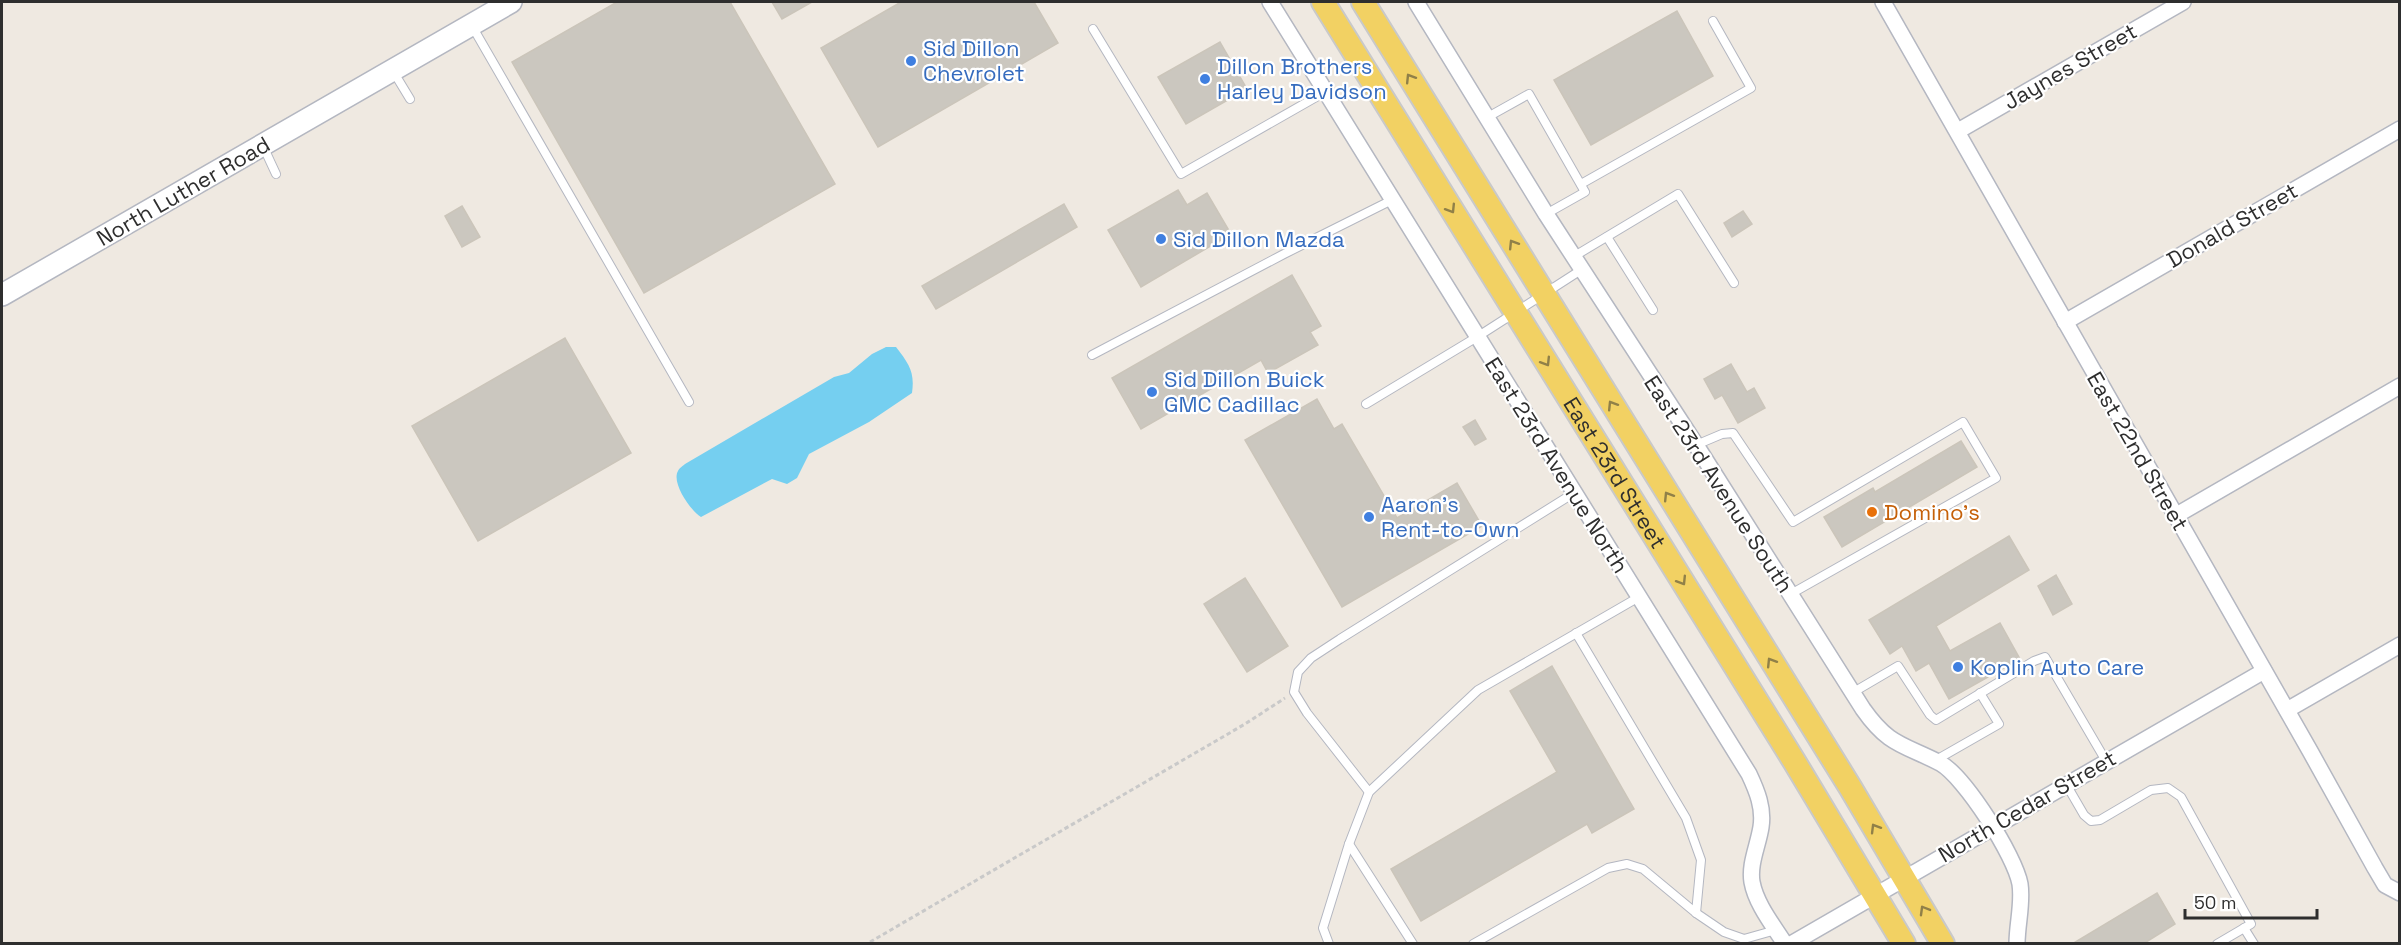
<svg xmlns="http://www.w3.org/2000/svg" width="2401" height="945" font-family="'Space Grotesk',sans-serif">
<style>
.water{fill:#75cff0}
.building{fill:#cbc7bf;stroke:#cbc5ba;stroke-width:1.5}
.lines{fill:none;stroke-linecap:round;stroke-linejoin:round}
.lane-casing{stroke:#b4b7c1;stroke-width:10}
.street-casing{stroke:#b4b7c1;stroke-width:18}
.secondary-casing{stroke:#b4b7c1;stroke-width:24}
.primary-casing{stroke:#c9c9c9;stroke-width:26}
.path{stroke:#c9c9c9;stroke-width:3;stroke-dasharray:4.5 3;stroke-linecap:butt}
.lane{stroke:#fff;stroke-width:8}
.street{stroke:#fff;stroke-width:15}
.secondary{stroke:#fff;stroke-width:21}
.primary{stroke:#f2d163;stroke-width:22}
.oneway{stroke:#908048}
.shop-dot{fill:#3f7fe0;stroke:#fff;stroke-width:2}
.food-dot{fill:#e8710a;stroke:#fff;stroke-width:2}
.labels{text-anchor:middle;stroke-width:4.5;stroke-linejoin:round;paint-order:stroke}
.shop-label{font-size:22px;fill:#366cbe;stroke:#fff;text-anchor:start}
.street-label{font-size:22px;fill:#2e2e2e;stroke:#fff}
.food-label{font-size:22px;fill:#c56008;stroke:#fff;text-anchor:start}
</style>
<rect width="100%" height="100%" fill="#efe9e1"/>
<path class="water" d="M 886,347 L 896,347 C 909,364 915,372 912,393 L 869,422 L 809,454 L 797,478 L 787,484 L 772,479 L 701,517 C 691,511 671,483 678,471 C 679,468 683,466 685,464 L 834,377 L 849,373 L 872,354 Z"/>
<g class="building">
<path d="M 617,2 L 730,2 L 835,184 L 644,293 L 512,62 Z"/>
<path d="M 772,2 L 812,2 L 782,19 Z"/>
<path d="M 901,2 L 1034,2 L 1058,43 L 878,147 L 821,48 Z"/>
<path d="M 1677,11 L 1713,76 L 1591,145 L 1554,80 Z"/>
<path d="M 1220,42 L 1247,89 L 1186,124 L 1158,77 Z"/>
<path d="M 1178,190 L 1187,205 L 1207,193 L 1231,234 L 1141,287 L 1108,230 Z"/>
<path d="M 1064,204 L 1077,227 L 936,309 L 922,286 Z"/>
<path d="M 462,206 L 480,237 L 462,247 L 445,216 Z"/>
<path d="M 1743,211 L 1752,224 L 1732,237 L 1724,223 Z"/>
<path d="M 1292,275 L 1321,326 L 1310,332 L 1318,345 L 1268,373 L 1261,360 L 1141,429 L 1112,378 Z"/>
<path d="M 565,338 L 631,453 L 478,541 L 412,426 Z"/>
<path d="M 1731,364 L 1747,392 L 1754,388 L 1765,408 L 1738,423 L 1722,395 L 1715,399 L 1704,379 Z"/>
<path d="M 1317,399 L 1334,429 L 1342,424 L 1397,518 L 1457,483 L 1482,526 L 1342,607 L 1245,440 Z"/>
<path d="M 1475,420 L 1486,439 L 1475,445 L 1463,427 Z"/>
<path d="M 1961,441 L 1977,467 L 1842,547 L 1824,517 L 1873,488 L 1875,492 Z"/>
<path d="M 2009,536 L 2029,570 L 1936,626 L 1950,651 L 2000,623 L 2020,659 L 1949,699 L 1929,663 L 1916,671 L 1902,646 L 1890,654 L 1869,620 Z"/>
<path d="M 2056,575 L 2072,604 L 2053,615 L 2038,586 Z"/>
<path d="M 1245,578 L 1288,646 L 1247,672 L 1204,604 Z"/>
<path d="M 1552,666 L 1634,809 L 1592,833 L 1587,824 L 1421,921 L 1391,869 L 1557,772 L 1510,691 Z"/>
<path d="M 2157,893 L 2175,924 L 2143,944 L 2072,944 Z"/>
</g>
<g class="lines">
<defs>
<g id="lane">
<path d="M 472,26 L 689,402"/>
<path d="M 1093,29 L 1181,174 L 1325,92"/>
<path d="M 393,71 L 410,99"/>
<path d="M 1486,118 L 1529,94 L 1585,192 L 1546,214"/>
<path d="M 263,146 L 276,174"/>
<path d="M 1581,184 L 1751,88 L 1713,21"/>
<path d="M 1607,237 L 1653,310"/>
<path d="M 1573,257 L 1678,194 L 1734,283"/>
<path d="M 1092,355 L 1284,254 L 1392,200"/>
<path d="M 1366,404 L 1477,337 L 1581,270"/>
<path d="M 1696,445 L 1722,434 L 1733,433 L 1793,522 L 1963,422 L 1996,478 L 1789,595"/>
<path d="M 1576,633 L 1686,818 L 1701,860 L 1696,913"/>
<path d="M 1852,693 L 1898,666 L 1930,715 L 1936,720 L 2034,661 L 2045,657 L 2106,761"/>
<path d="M 1936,760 L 1999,724 L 1980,693"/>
<path d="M 2066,784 L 2084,815 L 2091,821 L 2100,820 L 2151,790 L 2168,788 L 2181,797 L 2251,924 L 2217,944"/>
<path d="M 1369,792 L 1307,713 L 1294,692 L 1298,672 L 1311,658 L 1340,639 L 1574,493"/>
<path d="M 1349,844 L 1413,944"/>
<path d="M 2244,928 L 2254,944"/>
<path d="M 1329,944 L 1323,928 L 1349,844 L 1369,792 L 1478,690 L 1639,597"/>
<path d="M 1473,944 L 1608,868 L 1627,864 L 1643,869 L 1696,913 L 1724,932 L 1744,939 L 1776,930"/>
</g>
<g id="street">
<path d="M 1270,2 L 1749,774 C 1757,791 1764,808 1761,827 C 1758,846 1749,864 1752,882 C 1756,904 1773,925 1785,944"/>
<path d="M 1416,2 L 1546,214 L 1696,445 L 1863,709 C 1889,746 1903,744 1940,763 C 1965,777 2015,856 2020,884 C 2023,903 2017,924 2017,944"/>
<path d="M 1883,2 L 2310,751 L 2375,868 L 2385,885 L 2400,893"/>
<path d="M 1958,131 L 2183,2"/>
<path d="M 2065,322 L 2400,129"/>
<path d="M 2175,516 L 2400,386"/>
<path d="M 2287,710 L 2400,645"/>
<path d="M 1791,944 L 2264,671"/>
</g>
<path id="secondary" d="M 2,295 L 511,2"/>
<g id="primary">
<path id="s1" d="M 1323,2 L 1794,761 L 1904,944"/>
<path d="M 1363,2 L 1850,787 L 1943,944"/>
</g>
</defs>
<use href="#lane" class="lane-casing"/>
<use href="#street" class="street-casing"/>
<use href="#secondary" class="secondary-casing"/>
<use href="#primary" class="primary-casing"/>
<path class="path" d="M 870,942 L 1245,724 L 1285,698"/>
<use href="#lane" class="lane"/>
<use href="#street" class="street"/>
<use href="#secondary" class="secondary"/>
<use href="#primary" class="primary"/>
</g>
<defs><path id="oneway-chevron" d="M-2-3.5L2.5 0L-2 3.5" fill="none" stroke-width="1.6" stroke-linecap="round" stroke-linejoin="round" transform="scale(1.5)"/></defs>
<g class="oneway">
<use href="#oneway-chevron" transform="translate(1410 78) rotate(-122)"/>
<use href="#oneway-chevron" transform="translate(1451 209) rotate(58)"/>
<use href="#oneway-chevron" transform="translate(1513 244) rotate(-122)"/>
<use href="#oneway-chevron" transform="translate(1546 362) rotate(58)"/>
<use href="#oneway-chevron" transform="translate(1612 405) rotate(-122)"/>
<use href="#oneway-chevron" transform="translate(1668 496) rotate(-122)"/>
<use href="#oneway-chevron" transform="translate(1682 581) rotate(58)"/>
<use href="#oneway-chevron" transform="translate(1771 662) rotate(-122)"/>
<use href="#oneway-chevron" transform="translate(1875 828) rotate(-121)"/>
<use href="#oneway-chevron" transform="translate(1924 910) rotate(-120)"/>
</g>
<g class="shop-dot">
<circle cx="911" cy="61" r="6"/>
<circle cx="1205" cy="79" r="6"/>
<circle cx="1161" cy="239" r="6"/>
<circle cx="1152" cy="392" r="6"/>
<circle cx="1369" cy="517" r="6"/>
<circle cx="1958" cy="667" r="6"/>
</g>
<circle class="food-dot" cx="1872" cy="512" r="6"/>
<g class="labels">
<g class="shop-label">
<text x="923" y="56">Sid Dillon<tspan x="923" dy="25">Chevrolet</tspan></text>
<text x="1217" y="74">Dillon Brothers<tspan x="1217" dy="25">Harley Davidson</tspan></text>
<text x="1173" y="247">Sid Dillon Mazda</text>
<text x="1164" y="387">Sid Dillon Buick<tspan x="1164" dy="25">GMC Cadillac</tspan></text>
<text x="1381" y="512">Aaron's<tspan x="1381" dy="25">Rent-to-Own</tspan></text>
<text x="1970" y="675">Koplin Auto Care</text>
</g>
<g class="street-label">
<text transform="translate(2070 66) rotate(-30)" y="8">Jaynes Street</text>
<text transform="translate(183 191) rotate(-30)" y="8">North Luther Road</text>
<text transform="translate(2232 225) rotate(-30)" y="8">Donald Street</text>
<text transform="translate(2138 451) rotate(60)" y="8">East 22nd Street</text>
<text transform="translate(1557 465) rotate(58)" y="8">East 23rd Avenue North</text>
<text dy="8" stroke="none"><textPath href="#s1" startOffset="554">East 23rd Street</textPath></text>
<text transform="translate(1719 484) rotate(57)" y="8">East 23rd Avenue South</text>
<text transform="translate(2027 806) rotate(-30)" y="8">North Cedar Street</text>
</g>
<g class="food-label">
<text x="1884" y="520">Domino's</text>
</g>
</g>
<rect width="2401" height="945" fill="none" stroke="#2e2e2e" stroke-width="6"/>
<path d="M2185 909v9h132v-9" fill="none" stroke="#2e2e2e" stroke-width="3"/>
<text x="2194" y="909" font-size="18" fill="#2e2e2e" stroke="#ffffff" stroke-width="4.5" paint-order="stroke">50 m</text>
</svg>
